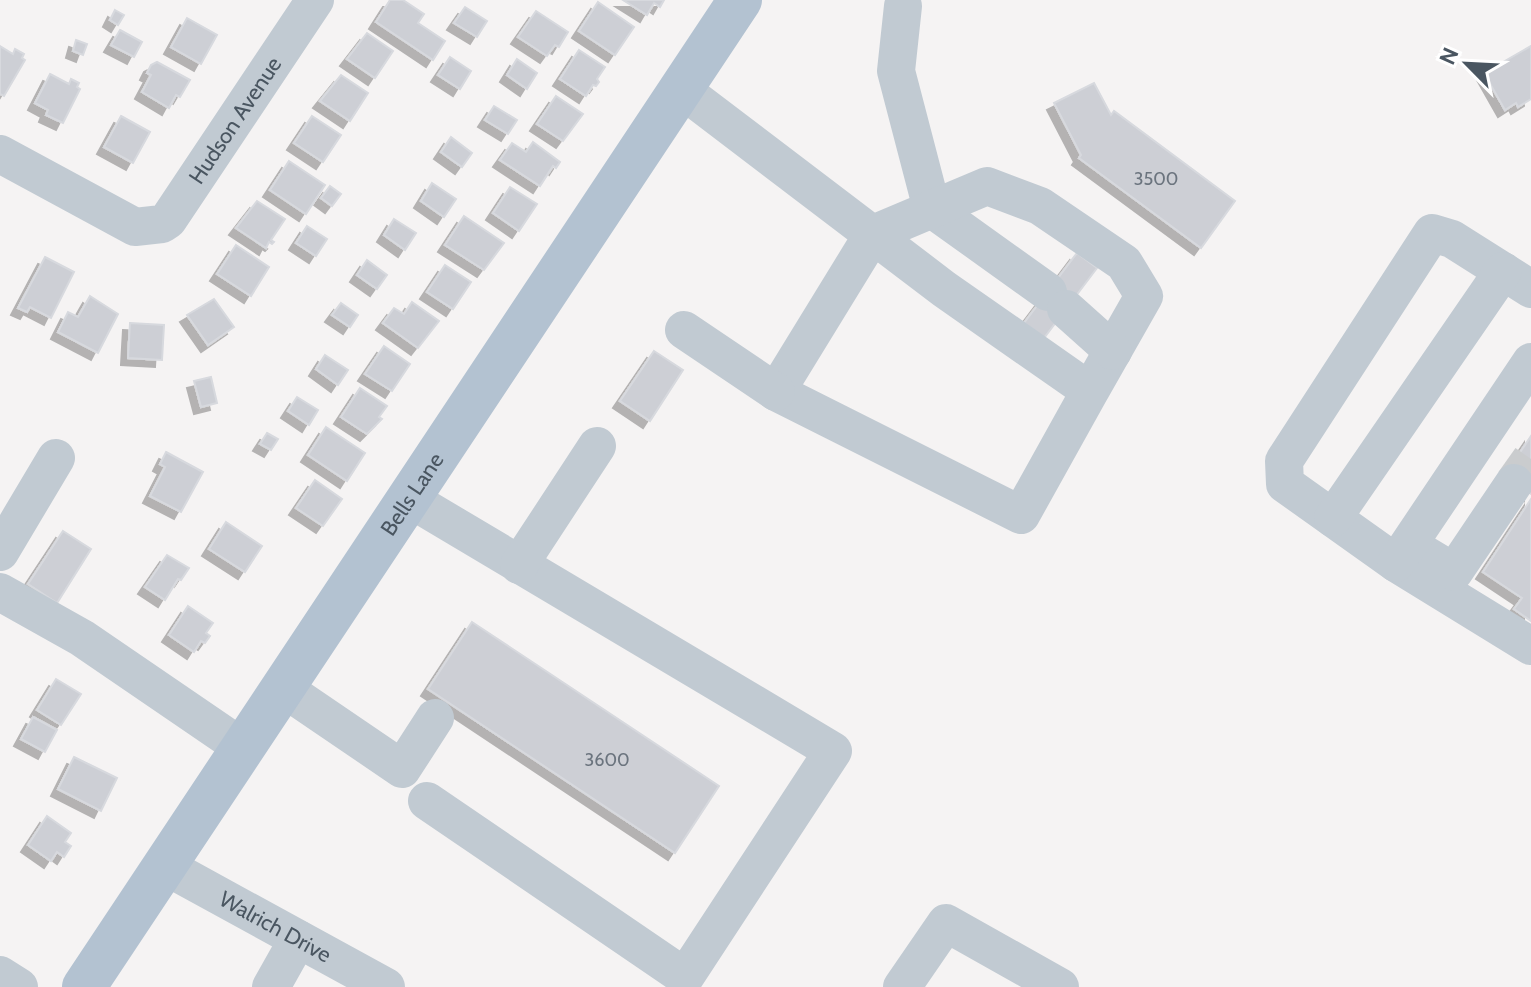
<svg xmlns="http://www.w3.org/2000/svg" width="1531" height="987" font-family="Cabin,sans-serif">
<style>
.building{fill:#cdcfd5;stroke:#d7d9de;stroke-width:2;filter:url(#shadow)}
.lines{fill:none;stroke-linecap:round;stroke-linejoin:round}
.minor-tunnel{stroke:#caccce;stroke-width:38;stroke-dasharray:38 19;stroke-linecap:butt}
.minor{stroke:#c1cad2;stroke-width:38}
.major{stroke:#b3c2d1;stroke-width:44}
.labels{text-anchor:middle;stroke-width:6;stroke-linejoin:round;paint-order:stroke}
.number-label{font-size:18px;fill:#6b747e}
.street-label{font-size:22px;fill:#4a5661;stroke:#fff}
</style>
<defs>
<filter id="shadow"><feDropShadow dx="-7" dy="7" stdDeviation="0" flood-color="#0004"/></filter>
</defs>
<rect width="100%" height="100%" fill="#f5f3f3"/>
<g class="building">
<path d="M 390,0 L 403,0 L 424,14 L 418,23 L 445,41 L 433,60 L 376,22 Z"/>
<path d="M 623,0 L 664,0 L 660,7 L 654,3 L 647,15 Z"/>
<path d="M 598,2 L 634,27 L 615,55 L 579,31 Z"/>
<path d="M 465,7 L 487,21 L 477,37 L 454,23 Z"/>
<path d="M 115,10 L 124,15 L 118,25 L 110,20 Z"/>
<path d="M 536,11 L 568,32 L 559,47 L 555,45 L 547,56 L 518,37 Z"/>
<path d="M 187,18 L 217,35 L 201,64 L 171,47 Z"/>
<path d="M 120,30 L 142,42 L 134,57 L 111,45 Z"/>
<path d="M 367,33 L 393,51 L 375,78 L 347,59 Z"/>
<path d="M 76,40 L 87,44 L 83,55 L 73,51 Z"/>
<path d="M 0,46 L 13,54 L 15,49 L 24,54 L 22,58 L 25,60 L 4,96 L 0,94 Z"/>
<path d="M 1531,46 L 1531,99 L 1518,107 L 1516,103 L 1505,110 L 1484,73 Z"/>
<path d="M 579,50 L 605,67 L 597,79 L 599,82 L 596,86 L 593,85 L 586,96 L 560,79 Z"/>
<path d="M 450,57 L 471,71 L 460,89 L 438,75 Z"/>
<path d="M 517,59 L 537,73 L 527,89 L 507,75 Z"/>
<path d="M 157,62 L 190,80 L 180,97 L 176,95 L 169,108 L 142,92 L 151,75 L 147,73 L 151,65 Z"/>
<path d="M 50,74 L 69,84 L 71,79 L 79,83 L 77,87 L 80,89 L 63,123 L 46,115 L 48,110 L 35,103 Z"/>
<path d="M 341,75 L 368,93 L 350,121 L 320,101 Z"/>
<path d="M 1094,83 L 1111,115 L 1114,111 L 1235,201 L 1201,248 L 1079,158 L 1081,155 L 1054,103 Z"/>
<path d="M 556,96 L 583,114 L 563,141 L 537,124 Z"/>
<path d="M 494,106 L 517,120 L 508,134 L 485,120 Z"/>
<path d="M 121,116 L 150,132 L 133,163 L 104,147 Z"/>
<path d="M 312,116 L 341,135 L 323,162 L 294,143 Z"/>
<path d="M 451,137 L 472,153 L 462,167 L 441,152 Z"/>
<path d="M 533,142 L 560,162 L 556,168 L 553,166 L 540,186 L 500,160 L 512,143 L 526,152 Z"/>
<path d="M 289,161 L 325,185 L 306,214 L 270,190 Z"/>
<path d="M 432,183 L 456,199 L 444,217 L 421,201 Z"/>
<path d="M 330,186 L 341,194 L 332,206 L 321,198 Z"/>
<path d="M 510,187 L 537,204 L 519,231 L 493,213 Z"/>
<path d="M 257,201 L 285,219 L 271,240 L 274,242 L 272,244 L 269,242 L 266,248 L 236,228 Z"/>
<path d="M 464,216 L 504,243 L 484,270 L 445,245 Z"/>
<path d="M 394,219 L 416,233 L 405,250 L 384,235 Z"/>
<path d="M 307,226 L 327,239 L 316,256 L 296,243 Z"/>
<path d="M 236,245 L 269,267 L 251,296 L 217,274 Z"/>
<path d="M 1077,253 L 1097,268 L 1044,338 L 1024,323 Z"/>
<path d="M 45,257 L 74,272 L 51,318 L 30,307 L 27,312 L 18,308 Z"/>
<path d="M 367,260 L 387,275 L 377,289 L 357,275 Z"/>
<path d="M 445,265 L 471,282 L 453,309 L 427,292 Z"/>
<path d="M 90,296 L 118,314 L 98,353 L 58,332 L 68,312 L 78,317 Z"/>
<path d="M 214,299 L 234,327 L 208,345 L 187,315 Z"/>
<path d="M 412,302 L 439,321 L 418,348 L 383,323 L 394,308 L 404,314 Z"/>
<path d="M 341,303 L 358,315 L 350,327 L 332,315 Z"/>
<path d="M 130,323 L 164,325 L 162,360 L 128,358 Z"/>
<path d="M 384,346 L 410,364 L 392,391 L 365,374 Z"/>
<path d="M 654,351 L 683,370 L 650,421 L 620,401 Z"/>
<path d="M 325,355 L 348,370 L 338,385 L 316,369 Z"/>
<path d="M 211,377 L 217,403 L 201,407 L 194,381 Z"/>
<path d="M 360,388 L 387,406 L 379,417 L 382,419 L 367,434 L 341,417 Z"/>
<path d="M 297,397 L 318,410 L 309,425 L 288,411 Z"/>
<path d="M 326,427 L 365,453 L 347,481 L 308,455 Z"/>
<path d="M 267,433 L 278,439 L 271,450 L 260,444 Z"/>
<path d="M 1531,436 L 1531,494 L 1504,476 Z"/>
<path d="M 166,452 L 203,472 L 181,512 L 150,496 L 165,467 L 160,464 Z"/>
<path d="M 315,480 L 342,499 L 323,526 L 296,508 Z"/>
<path d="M 1531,499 L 1531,621 L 1514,609 L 1522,598 L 1483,572 Z"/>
<path d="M 226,522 L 262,546 L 245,572 L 209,549 Z"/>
<path d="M 63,531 L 91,549 L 57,603 L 28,584 Z"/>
<path d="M 167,555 L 189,568 L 181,580 L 178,579 L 165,600 L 145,587 Z"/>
<path d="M 188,606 L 213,623 L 206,633 L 210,636 L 205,643 L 201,641 L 194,652 L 169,635 Z"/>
<path d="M 472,622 L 719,786 L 675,853 L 428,689 Z"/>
<path d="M 56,679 L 81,694 L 61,725 L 37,710 Z"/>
<path d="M 33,717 L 57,730 L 45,752 L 21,739 Z"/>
<path d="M 74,757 L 117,778 L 101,811 L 58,789 Z"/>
<path d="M 47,816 L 71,833 L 65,842 L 71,846 L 64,857 L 57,852 L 51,861 L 28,845 Z"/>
</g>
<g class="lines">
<path class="minor-tunnel" d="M 1514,483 L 1531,459"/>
<g class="minor">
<path d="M 903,6 L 896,71 L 932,209 L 1048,292"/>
<path d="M 681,89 L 944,289 L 1090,391 L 1021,515 L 776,392 L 873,234 L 987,186 L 1040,206 L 1124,263 L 1144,296 L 1090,391"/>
<path id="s1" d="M 0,154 L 135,227 L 162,224 L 168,220 L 315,0"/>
<path d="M 1531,289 L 1452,239 L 1432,233 L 1284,461 L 1285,484 L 1396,563 L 1531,646"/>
<path d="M 1066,309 L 1113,351"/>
<path d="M 684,330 L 776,392"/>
<path d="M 408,498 L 833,751 L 685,977 L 427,801"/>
<path d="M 1333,518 L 1503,271"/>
<path d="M 1414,548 L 1454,572 L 1514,483"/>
<path d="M 0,552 L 56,458"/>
<path d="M 1396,563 L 1531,362"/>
<path d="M 519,565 L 597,446"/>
<path d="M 0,592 L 82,638 L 243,748"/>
<path d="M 283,688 L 402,769 L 435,718"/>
<path id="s2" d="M 165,866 L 386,987"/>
<path d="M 0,975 L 19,987"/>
<path d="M 271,987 L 298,939"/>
<path d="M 902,987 L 946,923 L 1060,987"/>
</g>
<path class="major" id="s3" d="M 84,987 L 740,0"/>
</g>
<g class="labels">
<g class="number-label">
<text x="1156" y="185">3500</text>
<text x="607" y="766">3600</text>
</g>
<g class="street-label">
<text dy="8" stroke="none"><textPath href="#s1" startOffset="308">Hudson Avenue</textPath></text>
<text dy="8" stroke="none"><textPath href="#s3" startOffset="592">Bells Lane</textPath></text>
<text dy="8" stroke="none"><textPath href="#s2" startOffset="126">Walrich Drive</textPath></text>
</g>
</g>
<g transform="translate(1467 64) rotate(294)" stroke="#ffffff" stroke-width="6" paint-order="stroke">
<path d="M0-6L14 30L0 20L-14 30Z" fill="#4a5661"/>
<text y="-12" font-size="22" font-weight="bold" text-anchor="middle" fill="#4a5661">N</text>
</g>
</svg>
